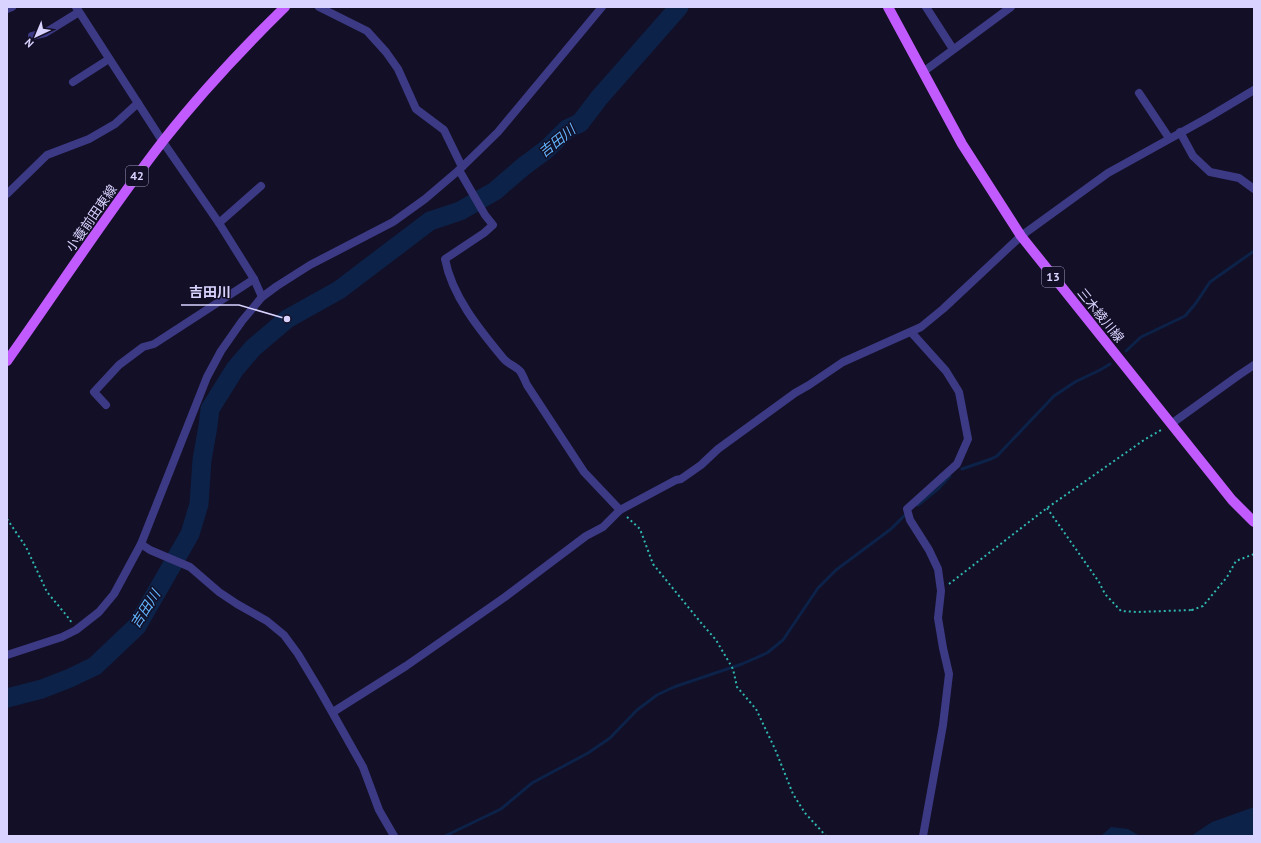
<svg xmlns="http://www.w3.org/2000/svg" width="1261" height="843" font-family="'PT Sans','Noto Sans JP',sans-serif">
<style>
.water{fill:#0c2248}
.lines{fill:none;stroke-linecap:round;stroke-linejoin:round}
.stream{stroke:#0c2248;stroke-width:3}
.river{stroke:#0c2248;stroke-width:19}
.path{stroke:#2fb8b0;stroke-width:2;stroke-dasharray:2 3;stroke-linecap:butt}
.street{stroke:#3d3a85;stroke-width:8}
.primary{stroke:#c25bff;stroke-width:10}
.labels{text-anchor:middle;stroke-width:3;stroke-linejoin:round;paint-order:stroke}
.shield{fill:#130f26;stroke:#9e99be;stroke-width:1}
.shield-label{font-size:12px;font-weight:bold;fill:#d9d4ff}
.street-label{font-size:13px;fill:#d9d4ff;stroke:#130f26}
.water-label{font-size:14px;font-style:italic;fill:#62b6ff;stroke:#130f26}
.leader{fill:none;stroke:#d9d4ff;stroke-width:1.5}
.callout-dot{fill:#d9d4ff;stroke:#130f26;stroke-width:1.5}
.callout-label{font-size:14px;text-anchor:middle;font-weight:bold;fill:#d9d4ff;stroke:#130f26;stroke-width:3;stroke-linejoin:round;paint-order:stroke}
</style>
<rect width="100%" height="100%" fill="#130f26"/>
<g class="water">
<path d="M 1254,807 L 1254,836 L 1191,836 L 1212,822 Z"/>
<path d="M 1111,827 L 1128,829 L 1140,836 L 1101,836 Z"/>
</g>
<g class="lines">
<g class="stream">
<path d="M 1126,351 L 1141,337 L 1185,316 L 1196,303 L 1210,282 L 1254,251"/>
<path d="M 962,469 L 991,459 L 997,456 L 1054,396 L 1075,382 L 1100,370 L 1110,364"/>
<path d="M 918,505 L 938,489 L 950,476"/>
<path d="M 445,836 L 501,809 L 532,783 L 588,753 L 610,738 L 637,710 L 657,695 L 674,687 L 742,664 L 767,653 L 783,640 L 818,588 L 836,570 L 891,529 L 904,516"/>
</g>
<path class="river" d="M 7,698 L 42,689 L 70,678 L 95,666 L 137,626 L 190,534 L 199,504 L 202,460 L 208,426 L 210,409 L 235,369 L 253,348 L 287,319 L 339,290 L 430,221 L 460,211 L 495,191 L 524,166 L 547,149 L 567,129 L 580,123 L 599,98 L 679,7"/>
<g class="path">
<path d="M 1047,508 L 1099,582 L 1105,594 L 1121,611 L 1137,612 L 1193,610 L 1192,610 L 1203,606 L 1227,577 L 1236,561 L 1254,554"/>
<path d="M 627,517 L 640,529 L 653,564 L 702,624 L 716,640 L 733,669 L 737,687 L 756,709 L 775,749 L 793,794 L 805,813 L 826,836"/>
<path d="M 7,519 L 26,547 L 47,592 L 67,616 L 72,623"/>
<path d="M 949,584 L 1047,508 L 1144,440 L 1163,429"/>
</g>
<g class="street">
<path d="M 76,7 L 163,142 L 219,223 L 254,279 L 262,297"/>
<path d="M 319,7 L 367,31 L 386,52 L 398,69 L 416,109 L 444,130 L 462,167"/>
<path d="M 926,7 L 953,49"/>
<path d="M 7,9 L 12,7"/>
<path d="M 32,36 L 45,33 L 79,12"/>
<path d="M 923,72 L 1011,7"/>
<path d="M 73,82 L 109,59"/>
<path d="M 1139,93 L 1169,138"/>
<path d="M 1180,132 L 1193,156 L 1210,172 L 1239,178 L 1254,189"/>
<path d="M 459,170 L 485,215 L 493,225 L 484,233 L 445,259 C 452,296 479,329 503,358 C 508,364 515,366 520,371 C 523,375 525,381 527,385 L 584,472 L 620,510"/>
<path d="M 7,194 L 47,155 L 89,139 L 115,124 L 138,103"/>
<path d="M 219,223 L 261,186"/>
<path d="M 911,332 L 946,371 L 959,392 L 968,439 L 957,464 L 907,509 L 910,520 L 929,550 L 938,569 L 941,591 L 938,618 L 943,648 L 949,674 L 943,725 L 923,836"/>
<path d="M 106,405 L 94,392 L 119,365 L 143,347 L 154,344 L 254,279"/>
<path d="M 1171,424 L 1239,375 L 1254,365"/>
<path d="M 141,544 L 150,550 L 190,567 L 219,592 L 237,604 L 267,621 L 284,635 L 298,654 L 319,689 L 363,767 L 379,810 L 394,836"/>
<path d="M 7,655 L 62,637 L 76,630 L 99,612 L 114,594 L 141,544 L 207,377 L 221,351 L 242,321 L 262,297 L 277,286 L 310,265 L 393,222 L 425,199 L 459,170 L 498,132 L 602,7"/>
<path d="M 333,712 L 406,666 L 505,597 L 586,536 L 603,527 L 620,510 L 676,480 L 681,479 L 701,465 L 718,449 L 795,393 L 809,385 L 843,362 L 921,327 L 943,309 L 1021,236 L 1108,173 L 1209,117 L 1254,90"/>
</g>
<g class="primary">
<path d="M 888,7 L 962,144 L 1021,236 L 1232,500 L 1254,522"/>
<path d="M 7,361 C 59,288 108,212 163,141 C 200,94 242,49 285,7"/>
</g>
</g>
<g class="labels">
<g class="shield">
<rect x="126" y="166" width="22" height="20" rx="3"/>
<rect x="1042" y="267" width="22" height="20" rx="3"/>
</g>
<g class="shield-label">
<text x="137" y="180">42</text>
<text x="1053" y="281">13</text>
</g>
<g class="street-label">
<text transform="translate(91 218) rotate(-55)" y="5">小蓑前田東線</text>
<text transform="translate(1101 315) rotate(51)" y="5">三木綾川線</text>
</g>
<g class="water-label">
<text transform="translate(557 141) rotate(-39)" y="5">吉田川</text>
<text transform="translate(145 609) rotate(-57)" y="5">吉田川</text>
</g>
</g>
<path class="leader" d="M287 319L239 305H181"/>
<circle class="callout-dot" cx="287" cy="319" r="4"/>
<g class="callout-label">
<text x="210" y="297">吉田川</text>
</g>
<rect width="1261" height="843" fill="none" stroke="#d9d4ff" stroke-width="16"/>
<g transform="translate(36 36) rotate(224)" stroke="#130f26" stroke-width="3" paint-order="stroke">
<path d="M0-3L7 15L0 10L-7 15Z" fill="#d9d4ff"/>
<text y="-6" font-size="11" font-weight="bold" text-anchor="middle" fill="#d9d4ff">N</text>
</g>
</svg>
